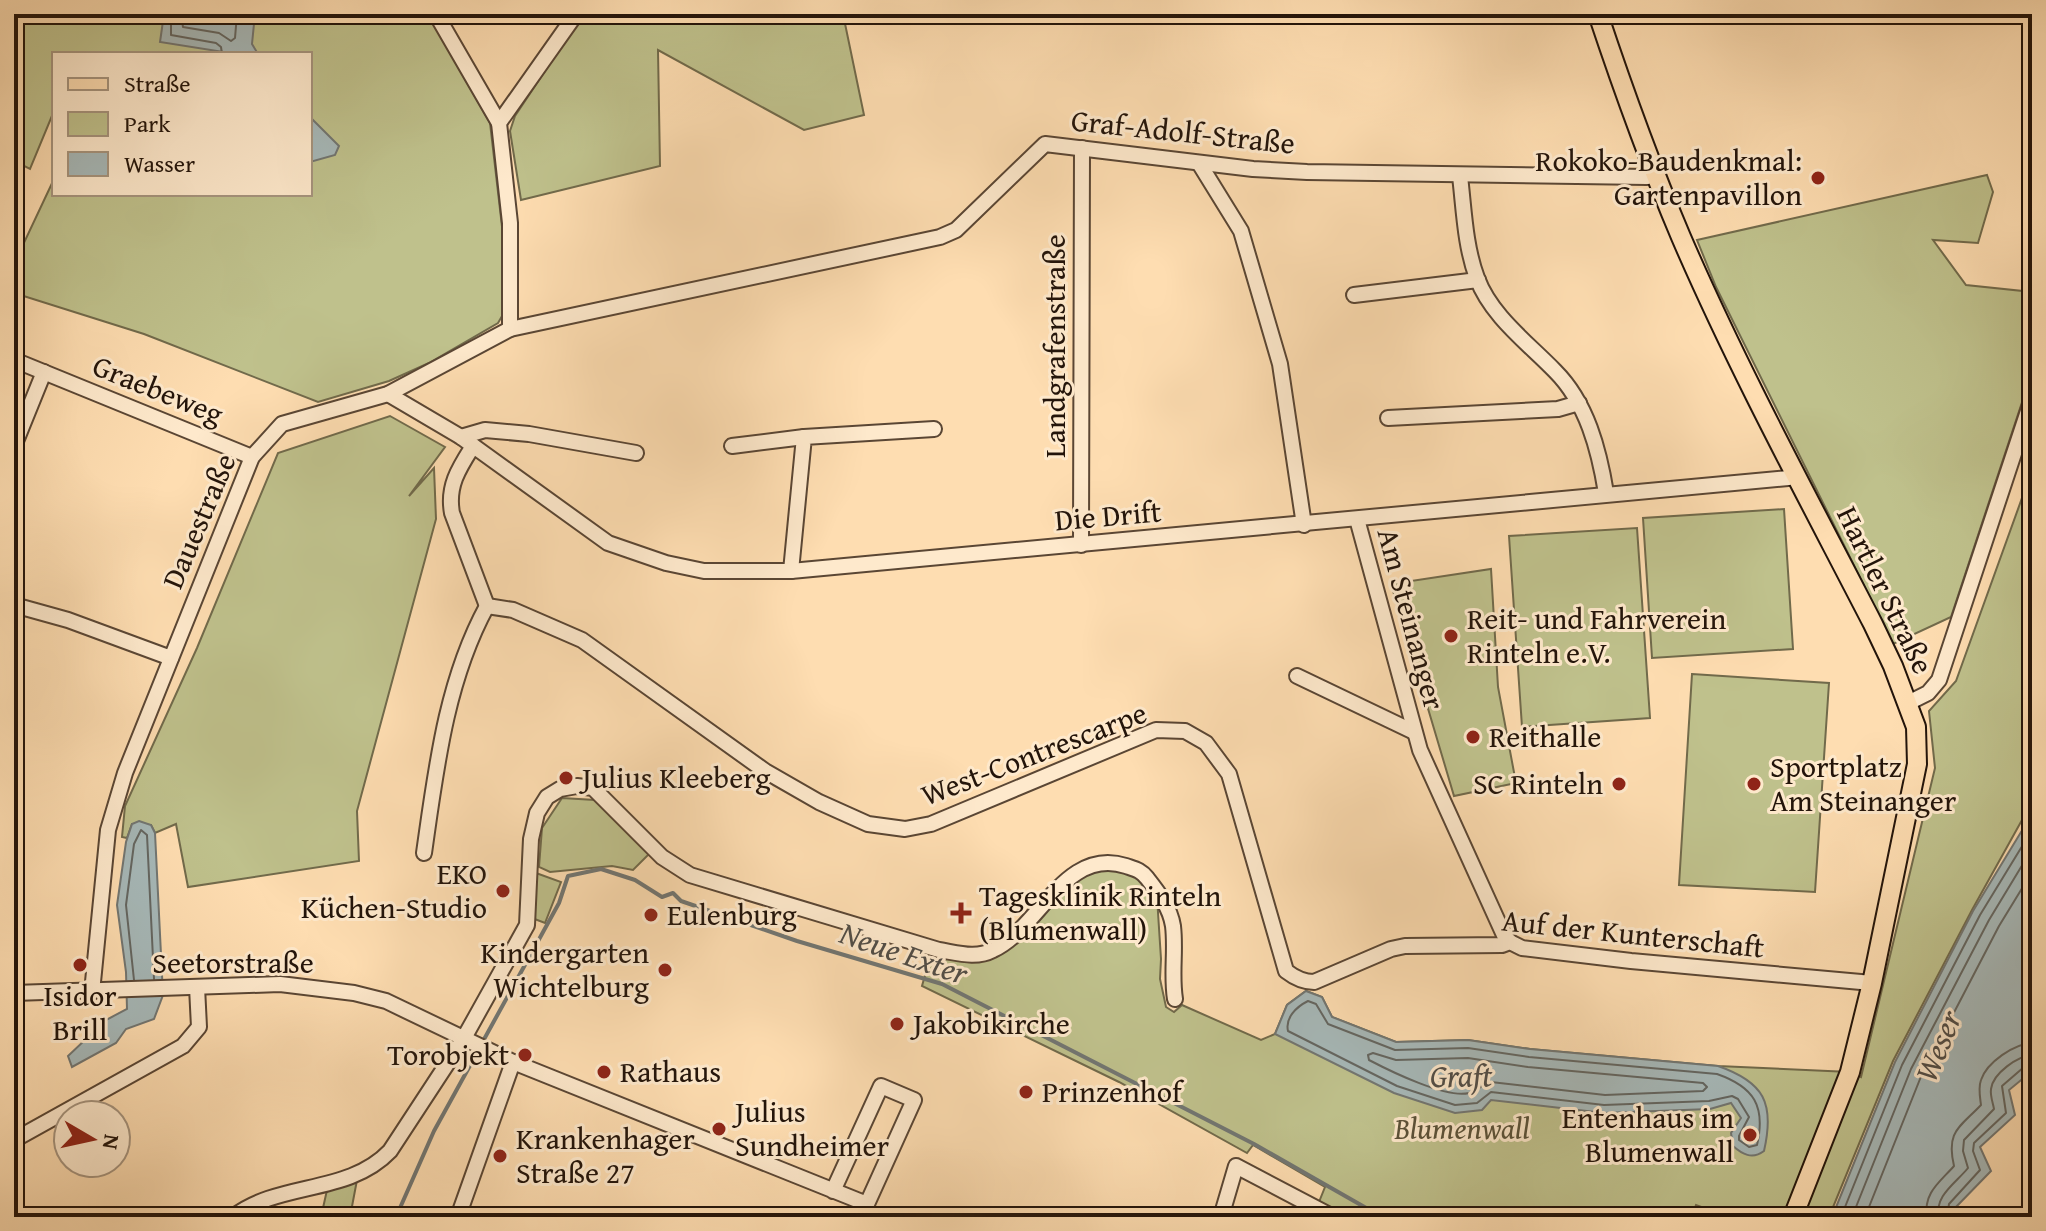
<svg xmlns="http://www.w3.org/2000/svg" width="2046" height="1231" font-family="'Gentium Book Plus',serif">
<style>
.green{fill:#bfc18c;stroke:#716a4b;stroke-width:2}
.water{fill:#a6b8b8;stroke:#727672;stroke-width:2}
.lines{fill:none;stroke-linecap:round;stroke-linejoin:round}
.shore{stroke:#646661;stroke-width:2}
.stream{stroke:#727672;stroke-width:4}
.minor-casing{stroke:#5a4634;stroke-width:18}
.major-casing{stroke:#23140a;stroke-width:22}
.minor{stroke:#fee9cc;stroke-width:14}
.major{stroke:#feddb1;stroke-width:18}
.poi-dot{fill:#8f2418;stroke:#fee9cc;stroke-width:3}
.labels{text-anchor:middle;stroke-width:6;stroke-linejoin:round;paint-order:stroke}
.street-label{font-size:30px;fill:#23140a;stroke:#fee9cc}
.poi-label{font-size:30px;fill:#23140a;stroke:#fee9cc;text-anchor:start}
.park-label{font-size:30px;font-style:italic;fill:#5a5138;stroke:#fee9cc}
.water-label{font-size:32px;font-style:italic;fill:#514d47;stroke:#fee9cc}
</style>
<rect width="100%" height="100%" fill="#feddb1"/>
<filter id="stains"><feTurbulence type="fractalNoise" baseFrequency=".0025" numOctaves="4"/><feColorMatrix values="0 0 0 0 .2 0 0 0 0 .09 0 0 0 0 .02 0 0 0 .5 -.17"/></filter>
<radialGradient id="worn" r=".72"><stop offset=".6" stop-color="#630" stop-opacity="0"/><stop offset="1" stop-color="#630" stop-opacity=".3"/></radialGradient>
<g class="green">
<path d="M 14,14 L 428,14 L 490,123 L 504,244 L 505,311 L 498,323 L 429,363 L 389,381 L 318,402 L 144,334 L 14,293 L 14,264 L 54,179 L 54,194 L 310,194 L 310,54 L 54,54 L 54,111 L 30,169 L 14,161 Z"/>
<path d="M 583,14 L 843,14 L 864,115 L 804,130 L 658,50 L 660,166 L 521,200 L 510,131 L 515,116 Z"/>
<path d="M 1987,175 L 1993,192 L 1978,243 L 1933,240 L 1966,285 L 2032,292 L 2032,372 L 1951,617 L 1893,644 L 1716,287 L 1697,240 Z"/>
<path d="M 390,416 L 445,447 L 409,496 L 434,468 L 436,519 L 357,811 L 359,861 L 188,887 L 176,824 L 155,833 L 151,825 L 132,824 L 127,838 L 122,837 L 125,806 L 197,648 L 278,453 Z"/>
<path d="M 2032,484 L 2032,802 L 1972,910 L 1893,1061 L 1829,1217 L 1721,1217 L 1721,1214 L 1696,1205 L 1692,1217 L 1346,1217 L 1319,1202 L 1325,1187 L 1253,1145 L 1247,1153 L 1119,1082 L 922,986 L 933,947 L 994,950 L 1081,873 L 1123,865 L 1145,875 L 1157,897 L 1161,959 L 1160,979 L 1166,1007 L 1174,1012 L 1182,1005 L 1261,1040 L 1275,1034 L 1287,1005 L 1306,991 L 1322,997 L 1332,1017 L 1396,1042 L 1468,1040 L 1530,1049 L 1718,1066 L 1850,1072 L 1861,1077 L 1935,768 L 1929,711 L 1956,681 L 2022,498 Z"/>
<path d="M 1784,509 L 1793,649 L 1652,658 L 1643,518 Z"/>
<path d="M 1637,528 L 1650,718 L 1522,727 L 1509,536 Z"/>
<path d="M 1491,569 L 1498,687 L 1516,783 L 1454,796 L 1391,584 Z"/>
<path d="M 1692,674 L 1829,683 L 1815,892 L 1679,885 Z"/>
<path d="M 562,798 L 595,800 L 649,854 L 633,870 L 612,866 L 550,872 L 539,867 L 542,828 Z"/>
<path d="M 536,873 L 561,882 L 545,923 L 532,918 Z"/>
<path d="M 357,1180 L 350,1217 L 321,1217 L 327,1190 Z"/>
</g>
<g class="water">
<path d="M 164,14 L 255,14 L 252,44 L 258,54 L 236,54 L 160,42 Z"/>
<path d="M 310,117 L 339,146 L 335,155 L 310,162 Z"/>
<path d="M 2032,814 L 2032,1071 L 2009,1090 L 2015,1115 L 1980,1147 L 1991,1171 L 1955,1208 L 1960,1217 L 1832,1217 L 1895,1062 L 1973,911 Z"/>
<path d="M 139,821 L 151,825 L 155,833 L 163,995 L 154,1019 L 126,1029 L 116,1043 L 72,1067 L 68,1056 L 106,1020 L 127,1009 L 126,972 L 117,905 L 126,842 L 132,824 Z"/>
<path d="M 1306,991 L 1322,997 L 1332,1017 L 1396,1042 L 1468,1040 L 1530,1049 L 1718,1066 C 1764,1082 1775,1103 1764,1151 C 1752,1160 1742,1154 1733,1146 L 1731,1133 L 1741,1118 L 1731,1103 L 1710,1109 L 1604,1113 L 1491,1100 L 1482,1110 L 1455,1113 L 1394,1093 L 1275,1034 L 1287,1005 Z"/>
</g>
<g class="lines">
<g class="shore">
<path d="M 171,14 L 171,35 L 216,43 L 221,47 L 222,54"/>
<path d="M 181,14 L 183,27 L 219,33 L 231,41 L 235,38 L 237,14"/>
<path d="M 134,980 L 126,905 L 134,844 L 141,830 L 147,835 L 154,979"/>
<path d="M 1308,1001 L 1316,1004 L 1328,1024 L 1395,1050 L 1468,1048 L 1529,1057 L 1717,1074 C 1754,1087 1766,1106 1757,1145 L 1749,1147 L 1739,1140 L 1739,1136 L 1749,1117 L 1738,1099 L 1732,1096 L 1709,1101 L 1604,1105 L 1491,1092 L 1477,1103 L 1455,1105 L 1397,1086 L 1288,1031 C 1285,1018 1296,1007 1308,1001 Z"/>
<path d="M 1373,1053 L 1396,1060 L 1468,1058 L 1528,1067 L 1703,1083 L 1707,1087 L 1703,1091 L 1605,1095 L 1491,1082 C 1482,1084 1477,1091 1469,1093 C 1447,1099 1390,1071 1369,1060 L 1368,1055 Z"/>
<path d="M 1841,1217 L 1902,1065 L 1980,915 L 2032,830"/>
<path d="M 1852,1217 L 1911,1069 L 1989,920 L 2032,849"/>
<path d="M 1865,1217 L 1922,1074 L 1999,926 L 2032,872"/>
<path d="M 1927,1217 C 1923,1193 1940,1182 1954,1166 C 1946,1131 1959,1128 1981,1105 C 1980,1097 1978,1088 1981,1080 C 1987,1062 2014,1044 2032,1043"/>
<path d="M 1939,1217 C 1934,1196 1956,1183 1968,1168 L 1963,1151 L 1964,1140 L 1994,1109 C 1993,1103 1990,1096 1991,1089 C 1993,1073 2018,1056 2032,1055"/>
<path d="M 1951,1217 L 1948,1211 L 1949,1204 L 1980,1170 L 1973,1151 L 1974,1143 L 2006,1113 L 2002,1086 L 2024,1067 L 2032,1066"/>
</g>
<g class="stream">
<path d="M 482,1043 L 559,903 L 568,876 L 601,869 L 635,880 L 662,897 L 673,893 L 681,901 L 797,941 L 942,984 L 1254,1144 L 1382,1217"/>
<path d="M 396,1217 L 434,1131 L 478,1051"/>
</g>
<defs>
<g id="minor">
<path d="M 436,14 L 499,123"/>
<path d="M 1199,163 L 1241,231 L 1280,364 L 1304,525"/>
<path d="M 1460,176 C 1464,210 1465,246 1477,278 C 1491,316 1528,343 1555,371 C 1587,403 1599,450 1606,493"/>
<path d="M 1354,295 L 1478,280"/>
<path d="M 510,329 L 940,237 L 956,230 L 1045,144 L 1253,169 L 1307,172 L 1647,177 L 1656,174"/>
<path d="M 14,360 L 252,457"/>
<path d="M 388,394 L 461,437 L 608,543 L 666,563 L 704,571 L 791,571 L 1788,478 L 1797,475"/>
<path d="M 1388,418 L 1558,409 L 1579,403"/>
<path d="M 461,437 L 485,430 L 529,434 L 636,453"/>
<path d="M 14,446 L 44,372"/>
<path d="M 473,446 C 459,468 447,486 452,513 L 487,606"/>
<path d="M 732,446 L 804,437"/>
<path d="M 1357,519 L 1420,750 L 1504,935 L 1510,942"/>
<path d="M 1081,545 L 1082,148"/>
<path d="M 791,571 L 804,437 L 934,429"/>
<path d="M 14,605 L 68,620 L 171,658"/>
<path d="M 487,606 L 513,610 L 582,640 L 765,771 L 819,802 L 868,824 L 905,829 L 931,824 L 1156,730 L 1185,731 L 1206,743 L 1229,774 L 1286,971 C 1295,978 1304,982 1314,982 L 1391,949 L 1405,946 L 1502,945 L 1510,942 L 1522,948 L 1631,961 L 1872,983"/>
<path d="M 1297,676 L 1414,732"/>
<path d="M 1908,703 L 1928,693 L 1939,680 L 2032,399"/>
<path d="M 424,853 C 436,769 446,681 487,606"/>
<path d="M 92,992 L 108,830 L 125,773 L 252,457 L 282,424 L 388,394 L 510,329 L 510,223 L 499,123 L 576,14"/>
<path d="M 14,993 L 280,984 L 354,993 L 386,1001 L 513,1062 L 867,1204 L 914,1100 L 881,1086 L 833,1191"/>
<path d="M 14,1140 L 183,1046 L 199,1027 L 197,987"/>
<path d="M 233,1217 C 280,1181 348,1195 390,1151 L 464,1038 L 527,925 L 531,839 L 537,813 L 547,797 L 560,789 L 577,786 L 593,788 L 662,857 L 690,875 L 939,950 C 958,953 976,959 993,950 C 1039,929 1065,846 1126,866 C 1135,869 1141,870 1147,878 C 1158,892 1170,907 1173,926 C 1176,951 1171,974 1175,999"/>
<path d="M 458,1217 L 513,1062"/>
<path d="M 1221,1217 L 1236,1166 L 1333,1217"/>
</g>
<path id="major" d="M 1598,14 C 1623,89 1650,164 1681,237 C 1738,369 1807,496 1873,624 L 1893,666 L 1916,727 L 1917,764 L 1872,983 L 1850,1072 L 1793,1217"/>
</defs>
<use href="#minor" class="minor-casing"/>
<use href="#major" class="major-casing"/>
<use href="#minor" class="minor"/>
<use href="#major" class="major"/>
</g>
<g class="poi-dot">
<circle cx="1818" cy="178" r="8"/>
<circle cx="1451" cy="636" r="8"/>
<circle cx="1473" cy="737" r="8"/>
<circle cx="566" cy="778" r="8"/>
<circle cx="1619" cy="784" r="8"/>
<circle cx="1754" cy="784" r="8"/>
<circle cx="503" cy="891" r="8"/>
<path d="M957 901h8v8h8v8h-8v8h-8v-8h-8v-8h8z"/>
<circle cx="651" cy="915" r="8"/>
<circle cx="80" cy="965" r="8"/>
<circle cx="665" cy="970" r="8"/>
<circle cx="897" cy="1024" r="8"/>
<circle cx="525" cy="1055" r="8"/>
<circle cx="604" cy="1072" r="8"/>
<circle cx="1026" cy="1092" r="8"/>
<circle cx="719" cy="1129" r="8"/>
<circle cx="1750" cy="1135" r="8"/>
<circle cx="500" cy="1156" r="8"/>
</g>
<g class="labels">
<g class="street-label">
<text transform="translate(1183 132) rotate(6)" y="10">Graf-Adolf-Straße</text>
<text transform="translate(1055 346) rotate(-90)" y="10">Landgrafenstraße</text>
<text transform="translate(158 390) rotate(22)" y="10">Graebeweg</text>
<text transform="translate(1108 516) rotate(-5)" y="10">Die Drift</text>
<text transform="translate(199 521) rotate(-67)" y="10">Dauestraße</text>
<text transform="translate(1885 590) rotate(64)" y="10">Hartler Straße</text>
<text transform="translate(1411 619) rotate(75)" y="10">Am Steinanger</text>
<text transform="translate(1034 754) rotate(-21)" y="10">West-Contrescarpe</text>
<text transform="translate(1633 934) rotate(6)" y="10">Auf der Kunterschaft</text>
<text x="233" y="973">Seetorstraße</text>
</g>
<g class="poi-label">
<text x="1802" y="171" text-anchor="end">Rokoko-Baudenkmal:<tspan x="1802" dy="34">Gartenpavillon</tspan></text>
<text x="1467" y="629">Reit- und Fahrverein<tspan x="1467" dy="34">Rinteln e.V.</tspan></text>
<text x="1489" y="747">Reithalle</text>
<text x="1770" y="777">Sportplatz<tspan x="1770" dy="34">Am Steinanger</tspan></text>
<text x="582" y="788">Julius Kleeberg</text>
<text x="1603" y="794" text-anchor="end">SC Rinteln</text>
<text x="487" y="884" text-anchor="end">EKO<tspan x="487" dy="34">Küchen-Studio</tspan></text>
<text x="979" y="906">Tagesklinik Rinteln<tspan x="979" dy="34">(Blumenwall)</tspan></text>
<text x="667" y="925">Eulenburg</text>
<text x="649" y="963" text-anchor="end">Kindergarten<tspan x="649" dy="34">Wichtelburg</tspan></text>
<text x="80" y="1006" text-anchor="middle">Isidor<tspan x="80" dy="34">Brill</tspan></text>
<text x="913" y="1034">Jakobikirche</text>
<text x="509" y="1065" text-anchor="end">Torobjekt</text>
<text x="620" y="1082">Rathaus</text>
<text x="1042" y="1102">Prinzenhof</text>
<text x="735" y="1122">Julius<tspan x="735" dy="34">Sundheimer</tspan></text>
<text x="1734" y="1128" text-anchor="end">Entenhaus im<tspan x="1734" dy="34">Blumenwall</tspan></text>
<text x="516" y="1149">Krankenhager<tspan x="516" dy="34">Straße 27</tspan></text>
</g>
<g class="park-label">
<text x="1462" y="1139">Blumenwall</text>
</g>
<g class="water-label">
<text transform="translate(904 953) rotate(19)" y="11">Neue Exter</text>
<text transform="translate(1938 1046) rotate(-68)" y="11">Weser</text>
<text x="1461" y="1087">Graft</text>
</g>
</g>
<rect width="2046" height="1231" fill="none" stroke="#feddb1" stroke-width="48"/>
<rect x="16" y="16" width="2014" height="1199" fill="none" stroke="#23140a" stroke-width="4"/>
<rect x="24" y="24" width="1998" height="1183" fill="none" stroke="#23140a" stroke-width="2"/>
<rect x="52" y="52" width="260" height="144" fill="#fee9cc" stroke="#a6947e" stroke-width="2"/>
<rect x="68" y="78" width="40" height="12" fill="#feddb1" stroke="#a6947e" stroke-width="2"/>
<text x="124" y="92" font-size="24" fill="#23140a">Straße</text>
<rect x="68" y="112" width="40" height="24" fill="#bfc18c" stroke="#a6947e" stroke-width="2"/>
<text x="124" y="132" font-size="24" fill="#23140a">Park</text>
<rect x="68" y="152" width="40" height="24" fill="#a6b8b8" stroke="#a6947e" stroke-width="2"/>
<text x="124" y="172" font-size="24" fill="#23140a">Wasser</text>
<g transform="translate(92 1139) rotate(99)"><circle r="38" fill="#fee9cc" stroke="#a6947e" stroke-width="2"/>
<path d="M0-6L14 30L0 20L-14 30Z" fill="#8f2418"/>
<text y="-12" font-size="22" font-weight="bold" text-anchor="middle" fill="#23140a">N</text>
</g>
<rect width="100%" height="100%" filter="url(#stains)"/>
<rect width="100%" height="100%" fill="url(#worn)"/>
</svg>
